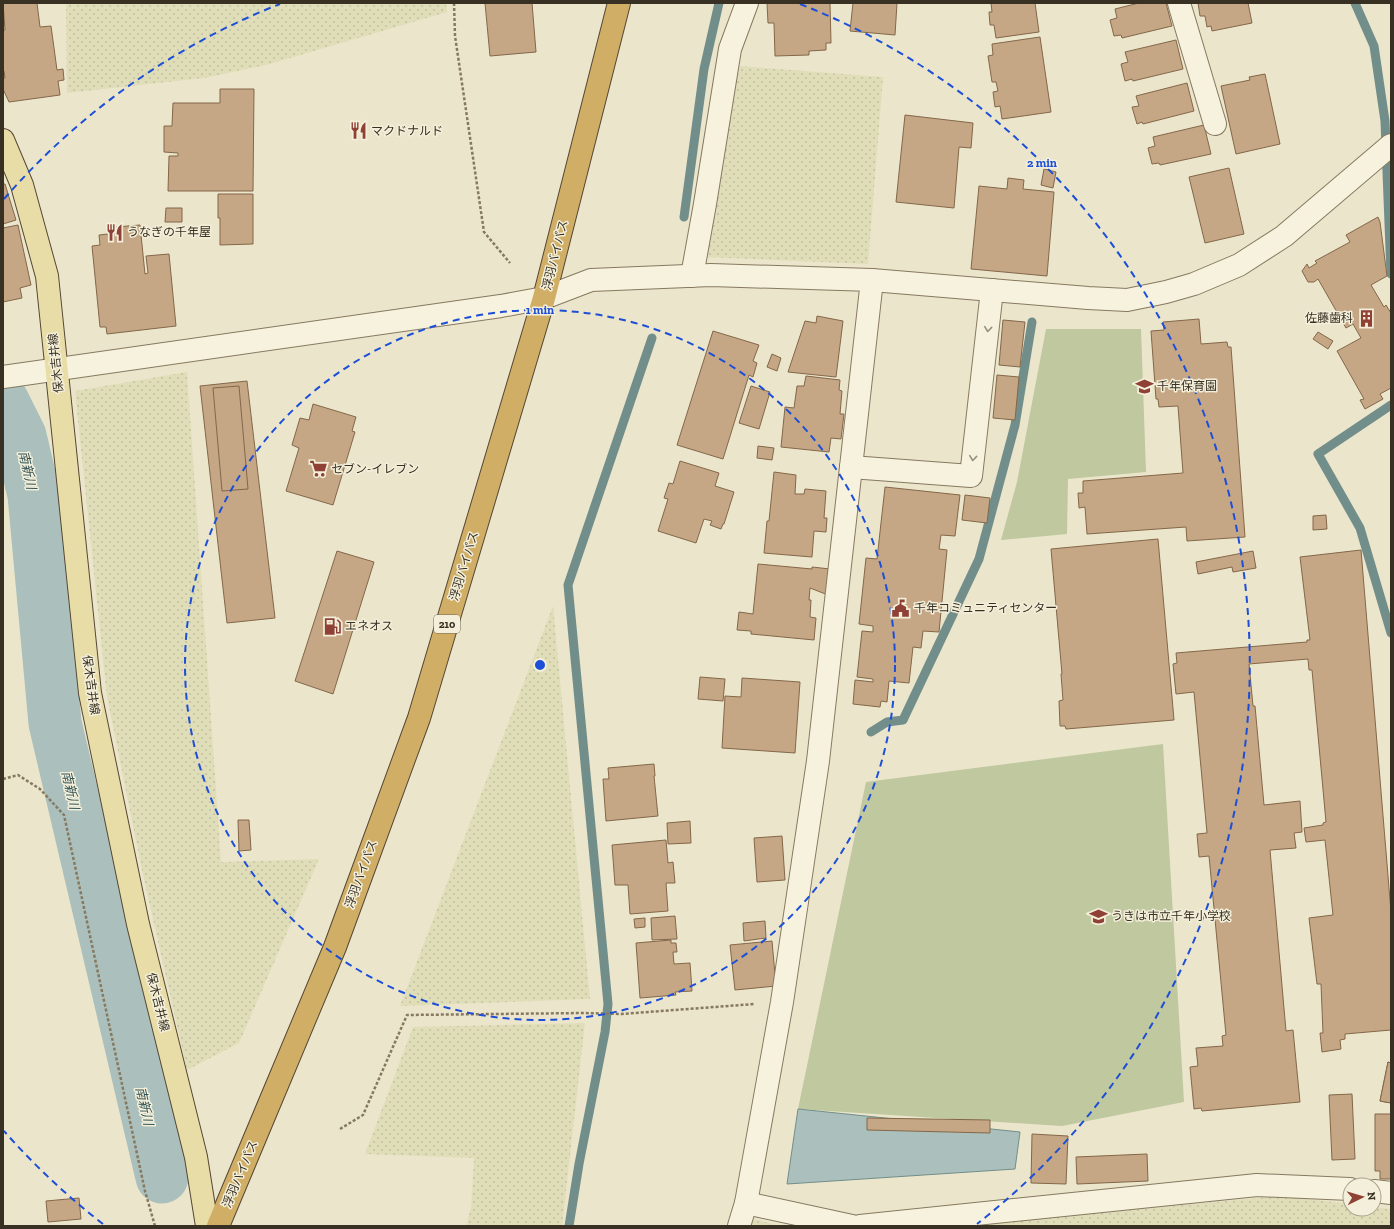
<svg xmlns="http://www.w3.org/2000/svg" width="1394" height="1229" font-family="'Zilla Slab','Noto Sans JP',serif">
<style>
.farmland{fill:url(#farmland-dots)}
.park{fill:#bfc89f}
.water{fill:#abc0bc;stroke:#728e8a}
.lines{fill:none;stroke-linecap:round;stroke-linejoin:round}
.stream{stroke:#728e8a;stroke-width:9}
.river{stroke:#abc0bc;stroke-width:53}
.building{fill:#c5a785;stroke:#836749}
.minor-casing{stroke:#867960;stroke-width:24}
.major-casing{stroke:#554734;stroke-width:24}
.highway-casing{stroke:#554734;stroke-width:24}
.path{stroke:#867960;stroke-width:2.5;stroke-dasharray:3 2;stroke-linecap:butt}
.minor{stroke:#f6f2dd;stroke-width:22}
.major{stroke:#e9dda7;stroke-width:22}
.highway{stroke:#d0ae65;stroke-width:22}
.oneway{stroke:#979180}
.ring{fill:none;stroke:#1d4ed8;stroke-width:2;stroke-dasharray:7 5}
.labels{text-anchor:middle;stroke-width:3;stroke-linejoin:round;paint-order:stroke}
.shield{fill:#f3efda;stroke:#706959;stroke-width:1}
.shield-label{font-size:11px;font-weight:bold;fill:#383022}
.poi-label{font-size:12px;fill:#383022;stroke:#f3efda;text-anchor:start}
.street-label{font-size:12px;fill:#383022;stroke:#f3efda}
.water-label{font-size:13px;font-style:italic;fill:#335456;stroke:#f3efda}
.centre{fill:#1d4ed8;stroke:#f3efda;stroke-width:2}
.ring-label{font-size:12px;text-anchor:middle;font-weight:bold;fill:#1d4ed8;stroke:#f3efda;stroke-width:3;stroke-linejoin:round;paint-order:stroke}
</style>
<defs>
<pattern id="farmland-dots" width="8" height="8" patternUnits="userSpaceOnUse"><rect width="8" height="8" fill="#e0deb9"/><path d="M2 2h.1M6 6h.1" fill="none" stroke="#c1bf9f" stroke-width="1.8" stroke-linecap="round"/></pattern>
</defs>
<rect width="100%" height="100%" fill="#ebe5cb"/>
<g class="farmland">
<path d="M 66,3 L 446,3 L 447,12 L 266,65 L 204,78 L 67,93 Z"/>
<path d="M 740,66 L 883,77 L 868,264 L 704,257 Z"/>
<path d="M 187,372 L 221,862 L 319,859 L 239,1043 L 187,1070 L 143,875 L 107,697 L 75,391 Z"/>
<path d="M 553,606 L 590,999 L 400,1006 Z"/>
<path d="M 585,1023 L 562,1226 L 466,1226 L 471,1208 L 474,1158 L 365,1154 L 413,1027 Z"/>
<path d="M 1281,1196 L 1350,1204 L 1350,1209 L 1374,1209 L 1374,1207 L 1391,1209 L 1391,1226 L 952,1226 Z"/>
<path d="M 750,1218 L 780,1226 L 749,1226 Z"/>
</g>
<g class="park">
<path d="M 1046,329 L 1141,329 L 1146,472 L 1068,479 L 1067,534 L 1001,540 L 1017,482 Z"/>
<path d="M 1163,744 L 1184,1102 L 1062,1126 L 798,1109 L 866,782 Z"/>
</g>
<path class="water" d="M 798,1109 L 1020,1132 L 1015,1169 L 787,1184 Z"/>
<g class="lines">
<g class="stream">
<path d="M 1355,3 L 1374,46 L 1385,121 L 1391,274"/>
<path d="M 684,217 L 704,69 L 719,3"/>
<path d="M 1391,405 L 1318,454 L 1360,528 L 1391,633"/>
<path d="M 871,732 L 887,722 L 903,720 L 979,559 L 1015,425 L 1032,322"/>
<path d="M 569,1226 L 579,1164 L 605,1032 L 608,1004 L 568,585 L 652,338"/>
</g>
<path class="river" d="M 3,402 L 20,436 L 34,495 L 55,723 L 162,1177"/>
</g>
<g class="building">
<path d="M 3,3 L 37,3 L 40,27 L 51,26 L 57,70 L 63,69 L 64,80 L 58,81 L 60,95 L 9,102 L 3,89 L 3,78 L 5,78 L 4,71 L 3,72 L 3,31 L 5,30 Z"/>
<path d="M 485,3 L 532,3 L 536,52 L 490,56 Z"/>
<path d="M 767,3 L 830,3 L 831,43 L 826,43 L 826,50 L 809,51 L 809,55 L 775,56 L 774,23 L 768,23 Z"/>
<path d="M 853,3 L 897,3 L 895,35 L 850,31 Z"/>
<path d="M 991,3 L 1035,3 L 1039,32 L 996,38 L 994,25 L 990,25 L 989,12 L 992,12 Z"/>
<path d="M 1139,3 L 1166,3 L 1172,26 L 1122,38 L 1121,35 L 1114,36 L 1110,20 L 1117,18 L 1115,9 Z"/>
<path d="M 1198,3 L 1248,3 L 1252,23 L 1212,31 L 1211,26 L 1207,27 L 1205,16 L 1200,16 Z"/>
<path d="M 1040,37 L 1051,112 L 1002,119 L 1000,106 L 995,107 L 993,92 L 998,91 L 996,82 L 992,82 L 988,56 L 993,55 L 992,44 Z"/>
<path d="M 1176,40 L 1183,69 L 1133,81 L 1132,79 L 1125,81 L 1121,64 L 1128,62 L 1125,52 Z"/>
<path d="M 1265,74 L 1280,144 L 1236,154 L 1221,86 L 1250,80 L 1249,77 Z"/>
<path d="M 1187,83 L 1194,111 L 1143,124 L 1142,122 L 1137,124 L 1132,107 L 1139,106 L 1136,96 Z"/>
<path d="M 220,89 L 254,89 L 253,191 L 168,191 L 169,156 L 178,156 L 178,153 L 164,152 L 164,126 L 172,126 L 173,103 L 220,103 Z"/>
<path d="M 905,115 L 973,123 L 971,148 L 959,147 L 954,208 L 896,202 Z"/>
<path d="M 1204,125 L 1211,154 L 1160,165 L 1159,163 L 1152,164 L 1148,148 L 1155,146 L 1153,137 Z"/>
<path d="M 1229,168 L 1244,234 L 1205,243 L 1189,177 Z"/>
<path d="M 1044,169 L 1056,172 L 1053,188 L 1041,185 Z"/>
<path d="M 1008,178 L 1024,180 L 1023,189 L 1054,192 L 1047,276 L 971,269 L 979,186 L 1007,189 Z"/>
<path d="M 3,184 L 5,184 L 16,220 L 3,224 Z"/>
<path d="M 218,194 L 253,194 L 253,244 L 220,245 L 220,218 L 218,218 Z"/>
<path d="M 166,208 L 182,208 L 182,222 L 165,222 Z"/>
<path d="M 1378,217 L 1380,222 L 1387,276 L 1371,285 L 1384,307 L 1386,305 L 1391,313 L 1391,388 L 1380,394 L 1383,399 L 1365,409 L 1360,400 L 1364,399 L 1337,351 L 1361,338 L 1353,324 L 1346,328 L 1318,279 L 1314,282 L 1308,282 L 1302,271 L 1307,264 L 1309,268 L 1317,263 L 1315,261 L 1350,242 L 1346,235 Z"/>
<path d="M 18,225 L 31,285 L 20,288 L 22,298 L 3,302 L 3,228 Z"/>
<path d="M 140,225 L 145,274 L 148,273 L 146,256 L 169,254 L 176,326 L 107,334 L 106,327 L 100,327 L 92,246 L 100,245 L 99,235 L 117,233 L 116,227 Z"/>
<path d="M 817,316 L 843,321 L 836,377 L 788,372 L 805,321 L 816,323 Z"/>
<path d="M 1199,319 L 1201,344 L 1227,342 L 1228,347 L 1231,347 L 1245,537 L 1187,541 L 1186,527 L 1087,534 L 1085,507 L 1079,508 L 1078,493 L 1083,493 L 1083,481 L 1183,473 L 1178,406 L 1159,407 L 1158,399 L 1156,399 L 1151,331 L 1164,330 L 1163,322 Z"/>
<path d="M 1003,320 L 1025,322 L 1020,367 L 999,365 Z"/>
<path d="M 713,331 L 759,345 L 753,361 L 757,363 L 753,377 L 749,375 L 723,459 L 677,445 Z"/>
<path d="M 1318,332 L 1333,341 L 1328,349 L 1313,339 Z"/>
<path d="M 772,354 L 781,358 L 777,371 L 767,367 Z"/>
<path d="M 997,375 L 1019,377 L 1015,420 L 993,418 Z"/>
<path d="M 806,376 L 840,380 L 839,390 L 842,391 L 840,414 L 844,414 L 841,439 L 831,438 L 829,452 L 781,447 L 785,407 L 794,408 L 797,386 L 804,386 Z"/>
<path d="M 247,381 L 275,618 L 227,623 L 200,386 Z"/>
<path d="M 239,386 L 248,489 L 222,491 L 213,388 Z"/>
<path d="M 751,386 L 770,392 L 759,429 L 739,423 Z"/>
<path d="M 313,404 L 356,417 L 352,431 L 355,432 L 333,505 L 286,491 L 299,448 L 292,445 L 300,418 L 309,420 Z"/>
<path d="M 758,446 L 774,448 L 772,460 L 757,458 Z"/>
<path d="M 680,461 L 719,473 L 715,486 L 734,492 L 724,524 L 723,524 L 721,529 L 710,525 L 712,521 L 704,519 L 696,543 L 658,531 L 668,499 L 664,498 L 669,483 L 673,484 Z"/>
<path d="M 774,472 L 796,475 L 795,494 L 804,494 L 805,489 L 826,491 L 824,518 L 827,518 L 826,532 L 814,531 L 812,557 L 764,553 L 767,521 L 769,521 Z"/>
<path d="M 885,487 L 960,495 L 955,536 L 941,535 L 939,549 L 947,550 L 939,632 L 923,631 L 921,648 L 913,647 L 909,683 L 889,681 L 887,702 L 881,701 L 880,707 L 853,704 L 855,680 L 873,682 L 873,679 L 857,677 L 862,631 L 873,632 L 873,626 L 859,624 L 866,558 L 877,559 Z"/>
<path d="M 965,495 L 990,498 L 987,523 L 962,520 Z"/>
<path d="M 1326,515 L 1327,529 L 1313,530 L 1313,516 Z"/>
<path d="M 1158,539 L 1174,720 L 1066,729 L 1065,726 L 1060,726 L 1059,701 L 1063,700 L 1061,674 L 1062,674 L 1051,549 Z"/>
<path d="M 1361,550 L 1391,912 L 1391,1030 L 1345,1034 L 1345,1039 L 1340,1040 L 1341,1049 L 1322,1052 L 1320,1033 L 1323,1033 L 1321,984 L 1317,984 L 1309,918 L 1333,915 L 1325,840 L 1306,842 L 1304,828 L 1323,825 L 1323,823 L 1326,822 L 1312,670 L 1309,670 L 1308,659 L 1249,664 L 1253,706 L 1255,706 L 1264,805 L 1300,801 L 1302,832 L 1294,833 L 1296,848 L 1270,850 L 1286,1031 L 1293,1030 L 1300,1102 L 1202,1111 L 1201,1108 L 1194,1109 L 1190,1067 L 1198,1066 L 1196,1048 L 1223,1046 L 1222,1036 L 1226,1035 L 1209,856 L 1199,857 L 1197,834 L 1207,833 L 1194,692 L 1176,694 L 1173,664 L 1177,663 L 1176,653 L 1307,642 L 1307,640 L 1310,640 L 1300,557 Z"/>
<path d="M 337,551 L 374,562 L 333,694 L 295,681 Z"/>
<path d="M 1253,551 L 1256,568 L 1233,572 L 1232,567 L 1198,574 L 1196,562 Z"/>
<path d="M 758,564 L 812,569 L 812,567 L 830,569 L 828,595 L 810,588 L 809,600 L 811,600 L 810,617 L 816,618 L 814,640 L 751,634 L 751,631 L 737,630 L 739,612 L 753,614 Z"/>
<path d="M 700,677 L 725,679 L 723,701 L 698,699 Z"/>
<path d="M 742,678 L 800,682 L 795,753 L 722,748 L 725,696 L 741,697 Z"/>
<path d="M 654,764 L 655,776 L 654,776 L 658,816 L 606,821 L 603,779 L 609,779 L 608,768 Z"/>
<path d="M 238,820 L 249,820 L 251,850 L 239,851 Z"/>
<path d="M 690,821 L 691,843 L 668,844 L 667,823 Z"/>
<path d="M 782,836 L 785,880 L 757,882 L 754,838 Z"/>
<path d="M 666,840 L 668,863 L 673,862 L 675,883 L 666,883 L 668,911 L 630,914 L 628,885 L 615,885 L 612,845 Z"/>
<path d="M 675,916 L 677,939 L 652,940 L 651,918 Z"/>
<path d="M 645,918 L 645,927 L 635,928 L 634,919 Z"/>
<path d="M 765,921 L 766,938 L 744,941 L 743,923 Z"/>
<path d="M 671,940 L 671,943 L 676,943 L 677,952 L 673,952 L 674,964 L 690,963 L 692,991 L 675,992 L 676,995 L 640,998 L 636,943 Z"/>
<path d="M 772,941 L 776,986 L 735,990 L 730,945 Z"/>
<path d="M 1388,1062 L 1391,1063 L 1391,1103 L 1380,1101 Z"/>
<path d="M 1388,1062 L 1391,1063 L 1391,1103 L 1380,1101 Z"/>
<path d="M 1352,1094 L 1355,1159 L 1332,1160 L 1329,1095 Z"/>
<path d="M 1375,1114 L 1391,1114 L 1391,1179 L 1380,1179 L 1380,1171 L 1375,1171 Z"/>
<path d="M 867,1118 L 990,1120 L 990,1133 L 867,1130 Z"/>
<path d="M 1032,1134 L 1068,1136 L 1066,1184 L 1031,1183 Z"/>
<path d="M 1147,1154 L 1148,1181 L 1077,1184 L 1076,1157 Z"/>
<path d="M 79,1198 L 81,1219 L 48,1222 L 46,1201 Z"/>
</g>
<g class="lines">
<defs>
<g id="minor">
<path d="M 1179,3 L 1215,124"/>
<path d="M 692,276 L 705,204 L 730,49 L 747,3"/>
<path d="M 3,377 L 501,306 L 544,298 L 591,280 L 711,275 L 872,280 L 1088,298 L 1127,300 L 1166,292 L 1194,284 L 1239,265 L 1284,236 L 1391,145"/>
<path d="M 851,467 L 971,476 L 992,290"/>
<path d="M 1374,1191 L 1391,1193"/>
<path d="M 746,1203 L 852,1226"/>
<path d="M 739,1226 L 746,1203 L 782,1002 L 818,761 L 872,280"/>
<path d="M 860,1226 L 1257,1185 L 1350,1189"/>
</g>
<path id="major" d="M 3,140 L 22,185 L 47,276 L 90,693 L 138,924 L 196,1157 L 207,1226"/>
<path id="highway" d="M 218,1226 L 335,947 L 419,718 L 544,298 L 619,3"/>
</defs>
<use href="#minor" class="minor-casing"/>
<use href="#major" class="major-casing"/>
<use href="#highway" class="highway-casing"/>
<g class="path">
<path d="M 454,3 L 455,36 L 484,232 L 510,263"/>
<path d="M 3,779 L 18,775 L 40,789 L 64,815 L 145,1191 L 155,1226"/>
<path d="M 340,1129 L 363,1115 L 407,1015 L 584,1013 L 622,1014 L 755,1004"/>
</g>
<use href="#minor" class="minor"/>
<use href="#major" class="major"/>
<use href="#highway" class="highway"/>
</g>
<defs><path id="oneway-chevron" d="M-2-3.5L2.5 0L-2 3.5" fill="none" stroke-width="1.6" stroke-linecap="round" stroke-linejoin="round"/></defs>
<g class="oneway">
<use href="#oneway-chevron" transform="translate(988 329) rotate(96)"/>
<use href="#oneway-chevron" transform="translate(973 458) rotate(96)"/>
</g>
<g class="ring">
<circle cx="540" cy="665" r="355"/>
<path d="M103 1224A710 710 0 0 1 4 1131M4 199A710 710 0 0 1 280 4M800 4A710 710 0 0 1 977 1224"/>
</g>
<defs>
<symbol id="restaurant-bare" viewBox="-9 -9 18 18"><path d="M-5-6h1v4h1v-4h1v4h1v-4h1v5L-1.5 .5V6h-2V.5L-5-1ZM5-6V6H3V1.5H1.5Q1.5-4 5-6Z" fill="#8f4136" stroke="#f3efda" stroke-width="2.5" paint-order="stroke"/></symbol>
<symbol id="building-bare" viewBox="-9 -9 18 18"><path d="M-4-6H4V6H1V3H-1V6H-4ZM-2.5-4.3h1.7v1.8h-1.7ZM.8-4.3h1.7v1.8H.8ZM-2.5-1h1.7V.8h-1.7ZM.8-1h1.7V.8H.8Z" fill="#8f4136" stroke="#f3efda" stroke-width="2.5" paint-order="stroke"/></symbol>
<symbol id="school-bare" viewBox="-9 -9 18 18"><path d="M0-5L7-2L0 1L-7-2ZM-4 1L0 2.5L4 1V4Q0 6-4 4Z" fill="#8f4136" stroke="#f3efda" stroke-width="2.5" paint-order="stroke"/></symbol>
<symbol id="supermarket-bare" viewBox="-9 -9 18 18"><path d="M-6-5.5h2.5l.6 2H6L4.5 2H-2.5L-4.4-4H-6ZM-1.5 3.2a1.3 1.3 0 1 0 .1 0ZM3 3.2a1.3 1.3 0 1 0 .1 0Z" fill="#8f4136" stroke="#f3efda" stroke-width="2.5" paint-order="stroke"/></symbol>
<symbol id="civic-bare" viewBox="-9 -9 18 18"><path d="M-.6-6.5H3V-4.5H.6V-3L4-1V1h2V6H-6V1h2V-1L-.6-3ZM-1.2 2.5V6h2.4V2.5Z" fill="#8f4136" stroke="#f3efda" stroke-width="2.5" paint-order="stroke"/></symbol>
<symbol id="fuel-bare" viewBox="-9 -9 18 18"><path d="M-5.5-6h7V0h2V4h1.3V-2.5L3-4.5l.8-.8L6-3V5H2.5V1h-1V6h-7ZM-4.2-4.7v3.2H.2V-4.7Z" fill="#8f4136" stroke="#f3efda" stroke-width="2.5" paint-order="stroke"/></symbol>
</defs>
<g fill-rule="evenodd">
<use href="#restaurant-bare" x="346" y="118" width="25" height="25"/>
<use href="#restaurant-bare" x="102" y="220" width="25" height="25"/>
<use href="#building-bare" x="1354" y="306" width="25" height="25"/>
<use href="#school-bare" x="1132" y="374" width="25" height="25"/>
<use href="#supermarket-bare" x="306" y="456" width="25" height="25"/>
<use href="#civic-bare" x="888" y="596" width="25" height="25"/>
<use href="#fuel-bare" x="320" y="614" width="25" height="25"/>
<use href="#school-bare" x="1086" y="904" width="25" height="25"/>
</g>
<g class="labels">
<rect class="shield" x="434" y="615" width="26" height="18" rx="3"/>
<g class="shield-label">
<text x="447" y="628">210</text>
</g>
<g class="poi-label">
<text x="371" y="135">マクドナルド</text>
<text x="127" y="236">うなぎの千年屋</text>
<text x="1353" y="322" text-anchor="end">佐藤歯科</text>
<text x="1157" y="390">千年保育園</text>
<text x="331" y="473">セブン-イレブン</text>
<text x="914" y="612">千年コミュニティセンター</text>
<text x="345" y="630">エネオス</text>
<text x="1111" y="920">うきは市立千年小学校</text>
</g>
<g class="street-label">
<text transform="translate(555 255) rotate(-76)" y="4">浮羽バイパス</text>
<text transform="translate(56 363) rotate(-96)" y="4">保木吉井線</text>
<text transform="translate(464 566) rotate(-73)" y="4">浮羽バイパス</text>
<text transform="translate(91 685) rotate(82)" y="4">保木吉井線</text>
<text transform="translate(361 874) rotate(-70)" y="4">浮羽バイパス</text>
<text transform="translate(158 1002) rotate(76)" y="4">保木吉井線</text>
<text transform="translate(240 1174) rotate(-67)" y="4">浮羽バイパス</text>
</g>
<g class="water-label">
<text transform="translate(28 470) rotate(77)" y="5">南新川</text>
<text transform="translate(71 790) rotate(77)" y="5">南新川</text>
<text transform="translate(145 1106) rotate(77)" y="5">南新川</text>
</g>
</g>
<circle cx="540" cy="665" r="6" class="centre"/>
<g class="ring-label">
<text x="1042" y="167">2 min</text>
<text x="540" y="314">1 min</text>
</g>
<rect width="1394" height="1229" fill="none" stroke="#383022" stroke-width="8"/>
<g transform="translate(1362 1197) rotate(85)"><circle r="19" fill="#f3efda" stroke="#a8a390"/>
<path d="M0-3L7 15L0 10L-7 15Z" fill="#8f4136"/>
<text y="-6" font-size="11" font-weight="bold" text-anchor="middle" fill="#383022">N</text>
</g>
</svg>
